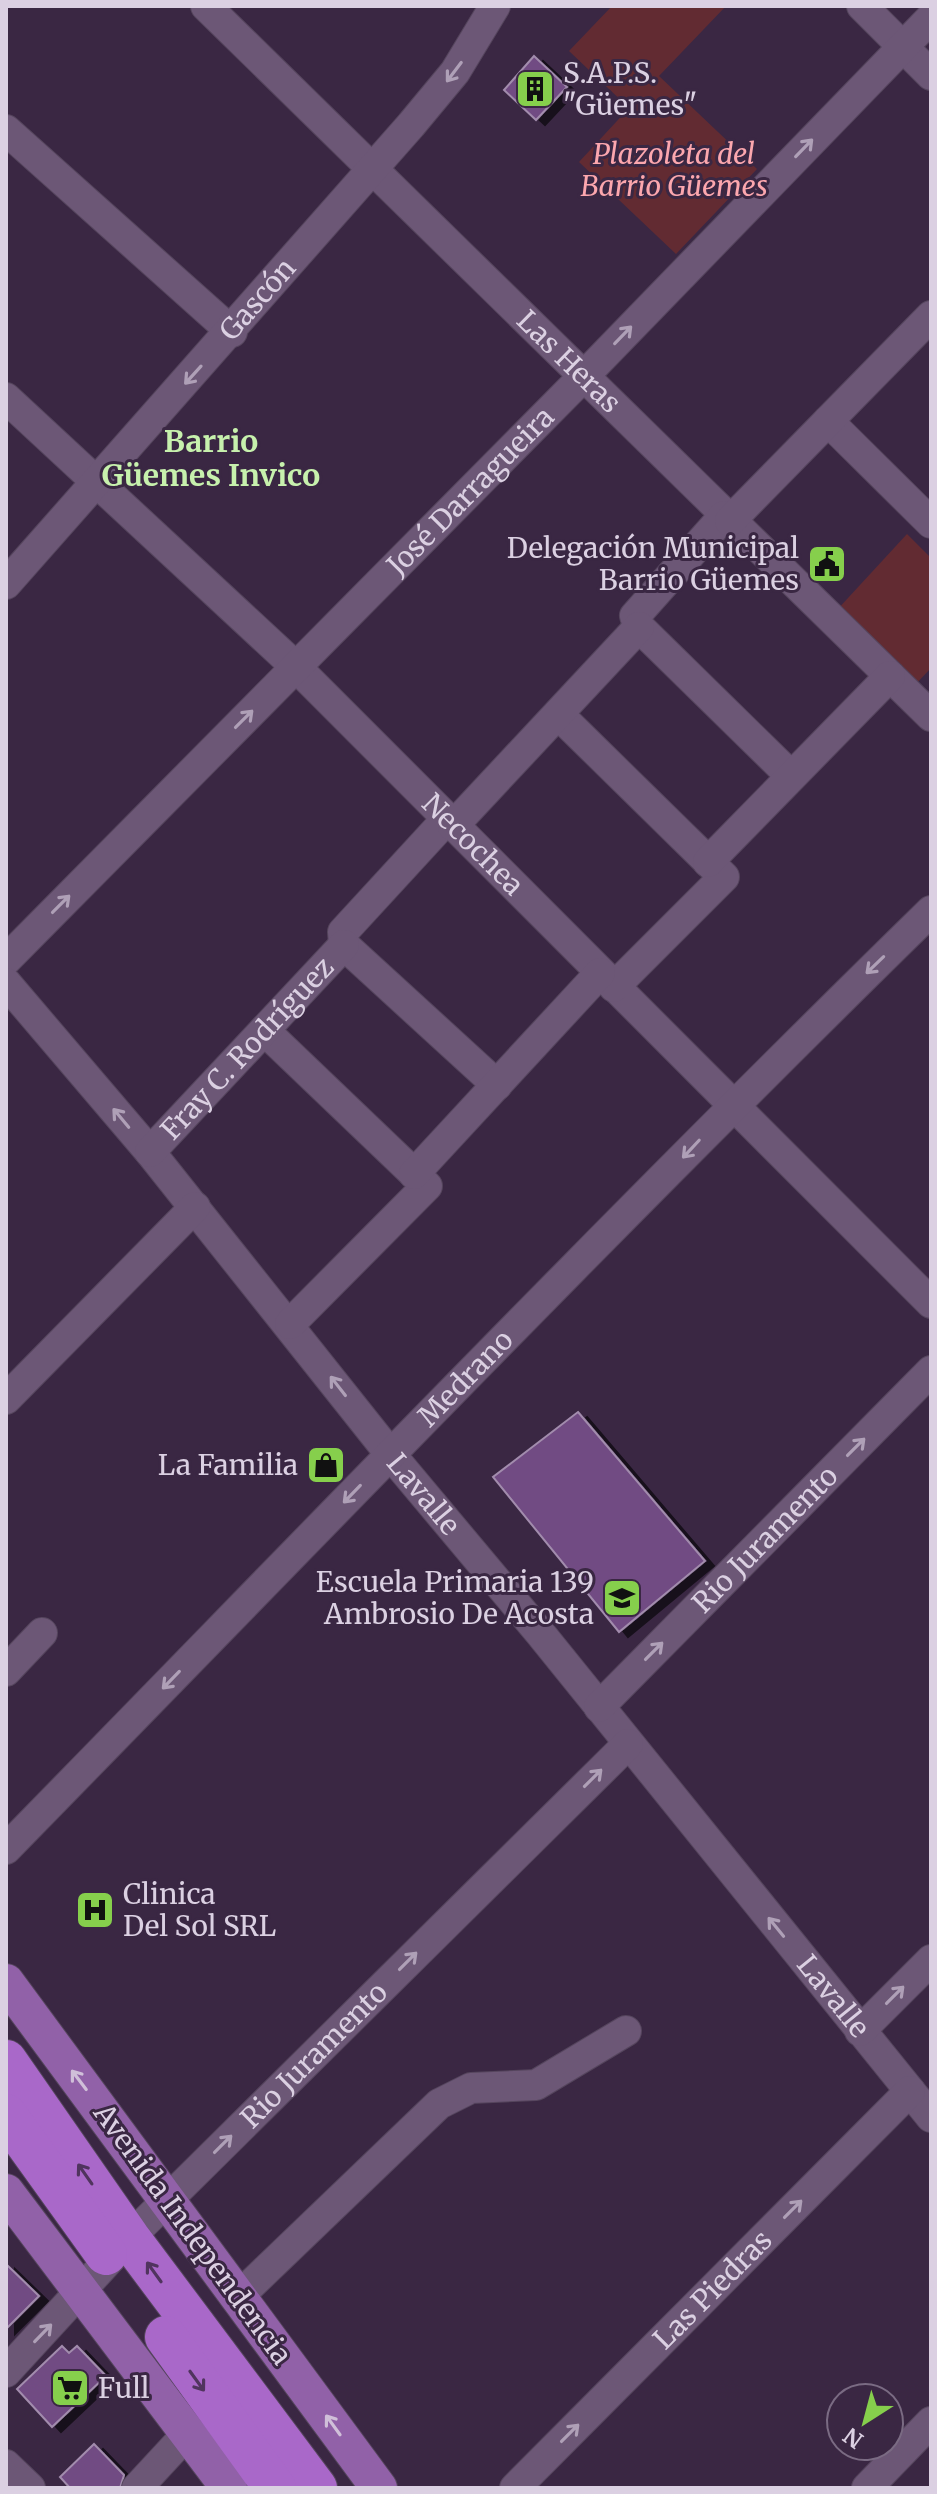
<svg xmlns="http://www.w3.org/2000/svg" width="937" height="2494" font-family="Merriweather,serif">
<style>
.green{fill:#622b32}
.building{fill:#714b83;stroke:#a28cad;stroke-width:2;filter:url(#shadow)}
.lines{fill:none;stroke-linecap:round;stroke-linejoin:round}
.minor-casing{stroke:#55455d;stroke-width:32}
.major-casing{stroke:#55455d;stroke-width:38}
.highway-casing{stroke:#55455d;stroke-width:44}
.minor{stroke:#6c5776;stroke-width:30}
.major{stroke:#9161a8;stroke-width:36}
.highway{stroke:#a968c9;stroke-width:42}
.oneway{stroke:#afa0b7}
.oneway2{stroke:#d0bfd9}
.oneway3{stroke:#50345e}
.labels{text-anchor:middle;stroke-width:6;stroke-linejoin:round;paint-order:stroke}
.poi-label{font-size:28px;fill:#dbd0e2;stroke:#3a2743;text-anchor:start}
.park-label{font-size:28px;font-style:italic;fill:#fca7ae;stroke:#3a2743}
.street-label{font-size:28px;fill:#dbd0e2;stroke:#3a2743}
.neighbourhood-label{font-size:30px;font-weight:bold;fill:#c7f1ad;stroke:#3a2743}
</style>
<defs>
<filter id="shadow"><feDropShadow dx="9" dy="5" stdDeviation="0" flood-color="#0009"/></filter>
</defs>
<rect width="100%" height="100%" fill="#3a2743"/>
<g class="green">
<path d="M 612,6 L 726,6 L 659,76 L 757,169 L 676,254 L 579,162 L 629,108 L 569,51 Z"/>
<path d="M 907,534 L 931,558 L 931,668 L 915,685 L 836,611 Z"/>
</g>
<g class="building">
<path d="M 534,56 L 567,87 L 536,120 L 504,90 Z"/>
<path d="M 578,1412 L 705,1561 L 619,1632 L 493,1477 Z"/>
<path d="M 6,2264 L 39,2296 L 6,2329 Z"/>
<path d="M 62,2346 L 69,2353 L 77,2346 L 106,2376 L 52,2427 L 17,2389 Z"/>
<path d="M 94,2444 L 124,2475 L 120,2488 L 70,2488 L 60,2477 Z"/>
</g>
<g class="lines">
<defs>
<g id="minor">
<path id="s1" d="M 206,6 L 931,716"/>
<path d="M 862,6 L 931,75"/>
<path d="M 6,130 L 232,332"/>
<path id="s2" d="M 6,398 L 296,667 L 931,1303"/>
<path d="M 828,421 L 931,523"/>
<path d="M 724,516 L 635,616 L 639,627 L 791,776"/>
<path d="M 730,521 L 931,316"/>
<path id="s3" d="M 6,584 L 411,125 L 455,72 L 495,6"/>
<path d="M 559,715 L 724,877 L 614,987"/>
<path d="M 446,820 L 343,932 L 344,945 L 497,1085"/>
<path d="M 453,826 L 639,627"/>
<path d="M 708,862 L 890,676"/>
<path id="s4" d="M 6,960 L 582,378 L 931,18"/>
<path id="s5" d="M 6,983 L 150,1152 L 391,1455 L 540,1633 L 931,2117"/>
<path d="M 266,1032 L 427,1186 L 290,1324"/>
<path id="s6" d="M 150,1152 L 344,945"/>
<path d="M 414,1174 L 600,973"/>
<path d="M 6,1399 L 195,1207"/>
<path d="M 6,1671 L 42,1633"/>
<path id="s7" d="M 599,1707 L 931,1371"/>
<path id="s8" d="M 6,1849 C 313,1535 617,1218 931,911"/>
<path d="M 860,2031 L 931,1960"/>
<path d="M 239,2296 L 439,2104 L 471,2088 L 536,2085 L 626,2031"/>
<path id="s9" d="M 6,2372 L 129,2238 L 628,1744"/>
<path d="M 6,2465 L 30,2488"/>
<path d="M 137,2488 L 187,2434"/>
<path id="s10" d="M 515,2488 L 910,2091"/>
<path d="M 867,2488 L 931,2422"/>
</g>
<g id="major">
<path d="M 6,1982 L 379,2488"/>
<path d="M 6,2192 L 229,2488"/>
</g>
<g id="highway">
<path d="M 6,2061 L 129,2238 L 316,2488"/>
<path d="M 6,2115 L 106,2254"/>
<path d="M 166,2337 L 275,2488"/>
</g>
</defs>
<use href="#minor" class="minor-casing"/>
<use href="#major" class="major-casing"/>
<use href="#highway" class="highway-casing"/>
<use href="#minor" class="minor"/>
<use href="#major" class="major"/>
<use href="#highway" class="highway"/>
</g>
<defs><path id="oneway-shaft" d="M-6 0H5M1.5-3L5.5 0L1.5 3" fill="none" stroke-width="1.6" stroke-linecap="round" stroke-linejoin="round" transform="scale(2)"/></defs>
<g class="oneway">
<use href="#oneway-shaft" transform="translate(454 72) rotate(127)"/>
<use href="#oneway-shaft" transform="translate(804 148) rotate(-46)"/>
<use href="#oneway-shaft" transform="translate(623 335) rotate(-46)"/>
<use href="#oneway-shaft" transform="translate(193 375) rotate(132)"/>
<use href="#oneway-shaft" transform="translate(244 719) rotate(-45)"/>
<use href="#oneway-shaft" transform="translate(61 904) rotate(-45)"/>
<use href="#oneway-shaft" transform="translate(875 965) rotate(136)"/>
<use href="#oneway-shaft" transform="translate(121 1118) rotate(-130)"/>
<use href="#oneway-shaft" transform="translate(691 1149) rotate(133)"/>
<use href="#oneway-shaft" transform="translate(338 1386) rotate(-128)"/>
<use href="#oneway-shaft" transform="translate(856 1447) rotate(-45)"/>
<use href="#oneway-shaft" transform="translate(352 1494) rotate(134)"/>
<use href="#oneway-shaft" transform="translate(654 1651) rotate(-45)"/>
<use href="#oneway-shaft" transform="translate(171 1680) rotate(134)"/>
<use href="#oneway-shaft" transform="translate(593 1778) rotate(-45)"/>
<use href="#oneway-shaft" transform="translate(776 1927) rotate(-129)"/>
<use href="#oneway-shaft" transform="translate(408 1961) rotate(-45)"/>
<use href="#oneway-shaft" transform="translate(895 1995) rotate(-45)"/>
<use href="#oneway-shaft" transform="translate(223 2144) rotate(-45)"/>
<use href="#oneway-shaft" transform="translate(793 2209) rotate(-45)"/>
<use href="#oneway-shaft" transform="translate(43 2333) rotate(-46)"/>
<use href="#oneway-shaft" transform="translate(570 2433) rotate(-45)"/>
</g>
<g class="oneway2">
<use href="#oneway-shaft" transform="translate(79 2080) rotate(-127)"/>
<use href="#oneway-shaft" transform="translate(333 2425) rotate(-126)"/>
</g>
<g class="oneway3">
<use href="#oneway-shaft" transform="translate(85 2174) rotate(-125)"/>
<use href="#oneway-shaft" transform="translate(154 2272) rotate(-126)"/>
<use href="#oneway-shaft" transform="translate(197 2381) rotate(54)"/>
</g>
<defs>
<symbol id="building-square" viewBox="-11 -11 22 22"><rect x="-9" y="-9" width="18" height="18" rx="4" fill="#86cf4c" stroke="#3a2743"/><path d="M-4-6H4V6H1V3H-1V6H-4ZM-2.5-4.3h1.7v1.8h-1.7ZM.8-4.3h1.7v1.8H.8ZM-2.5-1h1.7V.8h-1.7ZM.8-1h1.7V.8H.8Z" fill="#111"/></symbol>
<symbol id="civic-square" viewBox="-11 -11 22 22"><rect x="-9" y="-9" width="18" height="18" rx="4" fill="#86cf4c" stroke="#3a2743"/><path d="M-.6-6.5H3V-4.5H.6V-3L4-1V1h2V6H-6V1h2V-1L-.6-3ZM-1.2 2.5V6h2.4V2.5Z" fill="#111"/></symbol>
<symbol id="shop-square" viewBox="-11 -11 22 22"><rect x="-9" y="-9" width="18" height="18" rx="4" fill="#86cf4c" stroke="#3a2743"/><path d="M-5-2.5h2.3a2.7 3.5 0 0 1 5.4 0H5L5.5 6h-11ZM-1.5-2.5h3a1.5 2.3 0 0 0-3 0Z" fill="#111"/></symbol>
<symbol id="school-square" viewBox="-11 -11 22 22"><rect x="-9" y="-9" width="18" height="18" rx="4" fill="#86cf4c" stroke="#3a2743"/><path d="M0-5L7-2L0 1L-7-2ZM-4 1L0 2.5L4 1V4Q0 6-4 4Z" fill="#111"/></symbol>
<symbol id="hospital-square" viewBox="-11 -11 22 22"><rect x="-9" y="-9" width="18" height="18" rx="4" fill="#86cf4c" stroke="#3a2743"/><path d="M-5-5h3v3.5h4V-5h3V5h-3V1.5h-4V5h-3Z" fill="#111"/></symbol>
<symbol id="supermarket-square" viewBox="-11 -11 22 22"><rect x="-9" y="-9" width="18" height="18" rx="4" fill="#86cf4c" stroke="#3a2743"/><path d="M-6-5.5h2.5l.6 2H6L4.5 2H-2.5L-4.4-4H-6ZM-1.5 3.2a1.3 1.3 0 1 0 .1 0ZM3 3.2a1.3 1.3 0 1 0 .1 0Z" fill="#111"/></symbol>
</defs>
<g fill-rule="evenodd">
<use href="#building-square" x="513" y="67" width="44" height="44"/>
<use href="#civic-square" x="805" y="542" width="44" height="44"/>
<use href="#shop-square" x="304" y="1443" width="44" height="44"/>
<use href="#school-square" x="600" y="1576" width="44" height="44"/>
<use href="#hospital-square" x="73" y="1888" width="44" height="44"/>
<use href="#supermarket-square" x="48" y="2366" width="44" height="44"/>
</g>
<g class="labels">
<g class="poi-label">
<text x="563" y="83">S.A.P.S.<tspan x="563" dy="32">"Güemes"</tspan></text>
<text x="799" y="558" text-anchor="end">Delegación Municipal<tspan x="799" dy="32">Barrio Güemes</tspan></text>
<text x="298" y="1475" text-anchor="end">La Familia</text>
<text x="594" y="1592" text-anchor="end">Escuela Primaria 139<tspan x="594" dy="32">Ambrosio De Acosta</tspan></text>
<text x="123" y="1904">Clinica<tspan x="123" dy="32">Del Sol SRL</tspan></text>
<text x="98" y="2398">Full</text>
</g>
<g class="park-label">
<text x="674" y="164">Plazoleta del<tspan x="674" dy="32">Barrio Güemes</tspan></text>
</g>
<g class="street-label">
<text dy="10" stroke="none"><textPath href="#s3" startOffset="380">Gascón</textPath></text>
<text dy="10" stroke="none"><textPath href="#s1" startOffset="508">Las Heras</textPath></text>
<text dy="10" stroke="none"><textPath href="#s4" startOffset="660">José Darragueira</textPath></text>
<text dy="10" stroke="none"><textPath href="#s2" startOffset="646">Necochea</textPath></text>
<text dy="10" stroke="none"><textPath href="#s6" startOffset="142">Fray C. Rodríguez</textPath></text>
<text dy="10" stroke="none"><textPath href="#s8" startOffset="658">Medrano</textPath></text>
<text dy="10" stroke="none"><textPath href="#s5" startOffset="660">Lavalle</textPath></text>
<text dy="10" stroke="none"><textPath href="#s7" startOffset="236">Rio Juramento</textPath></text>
<text dy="10" stroke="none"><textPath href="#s5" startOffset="1308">Lavalle</textPath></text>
<text dy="10" stroke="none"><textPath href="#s9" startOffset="442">Rio Juramento</textPath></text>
<text transform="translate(193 2234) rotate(54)" y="10">Avenida Independencia</text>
<text dy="10" stroke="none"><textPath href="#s10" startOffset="280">Las Piedras</textPath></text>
</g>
<g class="neighbourhood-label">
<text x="211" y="452">Barrio<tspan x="211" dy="34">Güemes Invico</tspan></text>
</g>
</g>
<rect width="937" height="2494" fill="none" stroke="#dbd0e2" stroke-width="16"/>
<g transform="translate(865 2422) rotate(216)"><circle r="38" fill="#3a2743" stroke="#7a6b83" stroke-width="2"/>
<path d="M0-6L14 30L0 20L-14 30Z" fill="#86cf4c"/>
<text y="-12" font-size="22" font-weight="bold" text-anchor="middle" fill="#dbd0e2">N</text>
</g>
</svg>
